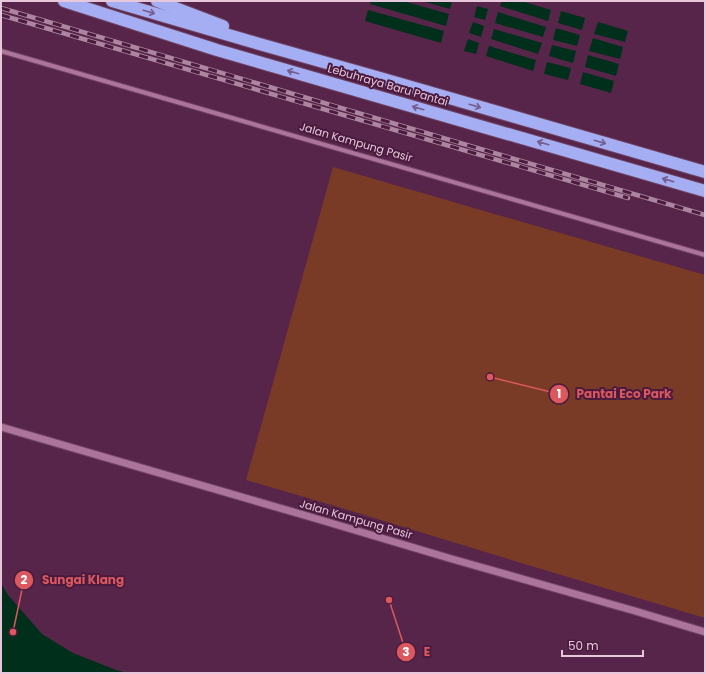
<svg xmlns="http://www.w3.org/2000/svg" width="706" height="674" font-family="Poppins,sans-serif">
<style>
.green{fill:#793b26}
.water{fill:#00301b}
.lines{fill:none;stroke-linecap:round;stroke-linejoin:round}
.minor-casing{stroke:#6e4363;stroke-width:6}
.tertiary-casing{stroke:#6e4363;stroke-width:9}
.motorway-casing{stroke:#6e4363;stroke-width:14}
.minor{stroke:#ac749b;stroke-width:4}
.tertiary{stroke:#ac749b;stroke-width:7}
.motorway{stroke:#a5adf3;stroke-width:12}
.rail-casing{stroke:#ac86a0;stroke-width:4.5}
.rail{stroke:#4b1b3f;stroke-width:3;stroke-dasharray:9;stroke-linecap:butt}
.oneway{stroke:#745d90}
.labels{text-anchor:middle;stroke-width:4;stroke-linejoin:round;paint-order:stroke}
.street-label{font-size:11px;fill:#e6c7db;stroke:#4b1b3f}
.leader{fill:none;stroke:#db585e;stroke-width:1.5}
.callout-dot{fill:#db585e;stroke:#4b1b3f;stroke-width:1.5}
.mark-label{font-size:12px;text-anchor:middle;font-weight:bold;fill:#fff}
.callout-label{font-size:12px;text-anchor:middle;font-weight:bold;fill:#db585e;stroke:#4b1b3f;stroke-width:4;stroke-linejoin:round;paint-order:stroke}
</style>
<rect width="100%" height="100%" fill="#572549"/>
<path class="green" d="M 333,167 L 705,275 L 705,618 L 505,558 L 335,506 L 246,480 Z"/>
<g class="water">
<path d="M 371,1 L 403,1 L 449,14 L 446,26 L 370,4 Z"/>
<path d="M 422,1 L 452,1 L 450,9 Z"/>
<path d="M 502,1 L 521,1 L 551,10 L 548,21 L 500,6 Z"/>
<path d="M 477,6 L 488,9 L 485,20 L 474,17 Z"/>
<path d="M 368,10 L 444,31 L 441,43 L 365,21 Z"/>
<path d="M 561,11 L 585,18 L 582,30 L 558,23 Z"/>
<path d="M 498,12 L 546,27 L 543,37 L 495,23 Z"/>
<path d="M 473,22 L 484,26 L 481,37 L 469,33 Z"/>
<path d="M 598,22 L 628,31 L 625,42 L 594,34 Z"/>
<path d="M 556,28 L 580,35 L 577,46 L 553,40 Z"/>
<path d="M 494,29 L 542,43 L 538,54 L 491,39 Z"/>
<path d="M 593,38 L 623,47 L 620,59 L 589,51 Z"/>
<path d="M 468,39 L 479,43 L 476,54 L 464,51 Z"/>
<path d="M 552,45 L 576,51 L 573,63 L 549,56 Z"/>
<path d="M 489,46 L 536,60 L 533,71 L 486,56 Z"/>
<path d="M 588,55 L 619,64 L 616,76 L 585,67 Z"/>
<path d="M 547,62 L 571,68 L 568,80 L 544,74 Z"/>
<path d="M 583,72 L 614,81 L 611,93 L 580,84 Z"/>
<path d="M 1,583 L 8,595 L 42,634 L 73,653 L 116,670 L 128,673 L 1,673 Z"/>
</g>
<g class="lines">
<defs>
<path id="minor" d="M 1,51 L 705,255"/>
<path id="tertiary" d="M 1,427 L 314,518 L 452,559 L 635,611 L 705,632"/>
<g id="motorway">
<path d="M 64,1 L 217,50 L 705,191"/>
<path d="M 112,1 L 263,45 L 373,76 L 705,172"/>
<path d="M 157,1 L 223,26"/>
</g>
</defs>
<use href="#minor" class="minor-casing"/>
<use href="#tertiary" class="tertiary-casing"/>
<use href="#motorway" class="motorway-casing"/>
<use href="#minor" class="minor"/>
<use href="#tertiary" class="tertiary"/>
<use href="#motorway" class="motorway"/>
<defs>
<g id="rail">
<path d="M 1,8 L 705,215"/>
<path d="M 1,15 L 628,198"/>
</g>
</defs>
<use href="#rail" class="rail-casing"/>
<use href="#rail" class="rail"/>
</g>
<defs><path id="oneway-shaft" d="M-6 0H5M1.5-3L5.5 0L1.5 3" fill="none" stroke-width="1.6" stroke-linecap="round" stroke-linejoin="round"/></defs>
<g class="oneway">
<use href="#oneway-shaft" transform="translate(149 12) rotate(16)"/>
<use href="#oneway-shaft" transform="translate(293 72) rotate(-164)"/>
<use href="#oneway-shaft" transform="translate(475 106) rotate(16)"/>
<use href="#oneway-shaft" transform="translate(418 108) rotate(-164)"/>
<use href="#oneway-shaft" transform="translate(600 142) rotate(16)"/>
<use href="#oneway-shaft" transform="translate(543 143) rotate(-164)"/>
<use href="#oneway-shaft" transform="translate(668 180) rotate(-164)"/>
</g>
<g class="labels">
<g class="street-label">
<text transform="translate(388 85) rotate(16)" y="4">Lebuhraya Baru Pantai</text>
<text transform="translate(356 142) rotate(16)" y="4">Jalan Kampung Pasir</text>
<text transform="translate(356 519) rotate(16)" y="4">Jalan Kampung Pasir</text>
</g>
</g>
<path class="leader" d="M490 377L559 394M13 632L24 580M389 600L406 652"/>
<g class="callout-dot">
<circle cx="490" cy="377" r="4"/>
<circle cx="13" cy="632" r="4"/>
<circle cx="389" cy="600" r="4"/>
<circle cx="559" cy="394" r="10"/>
<circle cx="24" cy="580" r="10"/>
<circle cx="406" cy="652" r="10"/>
</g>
<g class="mark-label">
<text x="559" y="398">1</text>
<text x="24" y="584">2</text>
<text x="406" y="656">3</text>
</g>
<g class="callout-label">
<text x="624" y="398">Pantai Eco Park</text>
<text x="83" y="584">Sungai Klang</text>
<text x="427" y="656">E</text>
</g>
<rect width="706" height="674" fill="none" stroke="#e6c7db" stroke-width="4"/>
<path d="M562 650v6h81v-6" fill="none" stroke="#e6c7db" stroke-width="2"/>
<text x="568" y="650" font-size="12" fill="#e6c7db" stroke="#4b1b3f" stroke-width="3" paint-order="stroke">50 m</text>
</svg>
